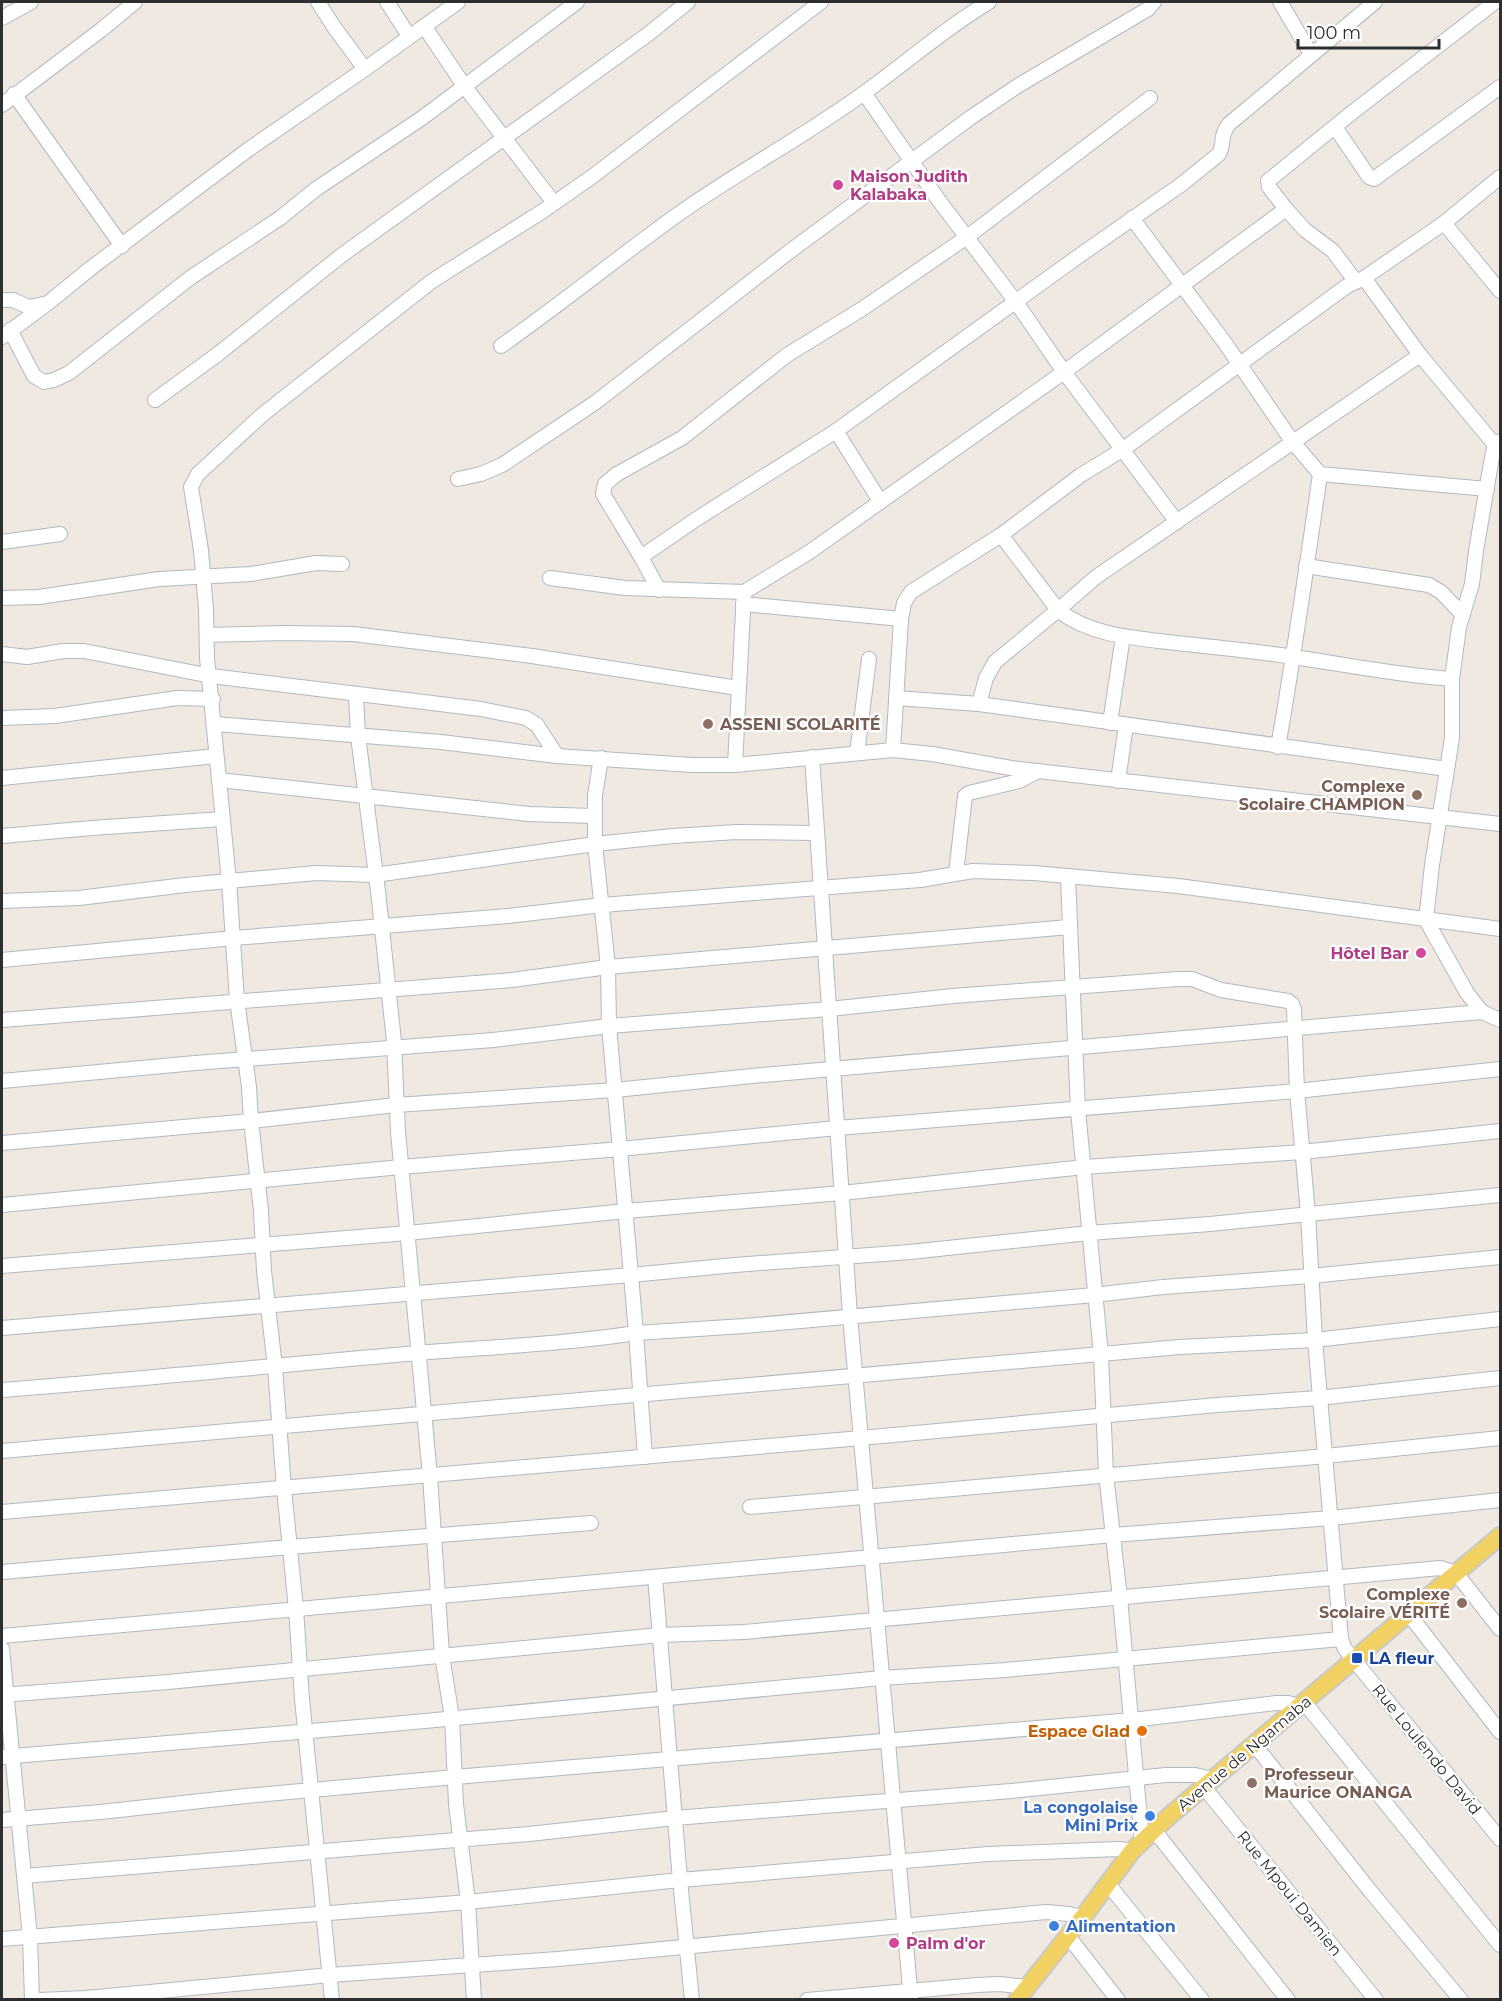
<svg xmlns="http://www.w3.org/2000/svg" width="1502" height="2001" font-family="Montserrat,sans-serif">
<style>
.lines{fill:none;stroke-linecap:round;stroke-linejoin:round}
.minor-casing{stroke:#b4b7c1;stroke-width:16}
.major-casing{stroke:#c9c9c9;stroke-width:20}
.minor{stroke:#fff;stroke-width:14}
.major{stroke:#f2d163;stroke-width:16}
.hotel-dot{fill:#d1479c;stroke:#fff;stroke-width:2}
.education-dot{fill:#8d6e63;stroke:#fff;stroke-width:2}
.transit-dot{fill:#1a4fb4;stroke:#fff;stroke-width:2}
.food-dot{fill:#e8710a;stroke:#fff;stroke-width:2}
.shop-dot{fill:#3f7fe0;stroke:#fff;stroke-width:2}
.labels{text-anchor:middle;stroke-width:4.5;stroke-linejoin:round;paint-order:stroke}
.hotel-label{font-size:16px;font-weight:bold;fill:#b23c85;stroke:#fff;text-anchor:start}
.education-label{font-size:16px;font-weight:bold;fill:#785e54;stroke:#fff;text-anchor:start}
.transit-label{font-size:16px;font-weight:bold;fill:#164399;stroke:#fff;text-anchor:start}
.food-label{font-size:16px;font-weight:bold;fill:#c56008;stroke:#fff;text-anchor:end}
.street-label{font-size:16px;fill:#2e2e2e;stroke:#fff}
.shop-label{font-size:16px;font-weight:bold;fill:#366cbe;stroke:#fff;text-anchor:end}
</style>
<rect width="100%" height="100%" fill="#efe9e1"/>
<g class="lines">
<defs>
<g id="minor">
<path d="M 318,2 L 334,27 L 365,69"/>
<path d="M 387,2 L 409,36"/>
<path d="M 1280,2 L 1311,54"/>
<path d="M 2,18 L 31,2"/>
<path d="M 424,26 L 465,87 L 554,203"/>
<path d="M 864,93 L 940,202 L 1016,302 L 1064,372 L 1177,522"/>
<path d="M 14,94 L 122,246"/>
<path d="M 2,105 L 101,30 L 135,2"/>
<path d="M 1335,127 L 1369,177 L 1374,179 L 1500,87"/>
<path d="M 1132,218 L 1225,343 L 1292,441 L 1320,474 L 1487,489"/>
<path d="M 1444,223 L 1500,291"/>
<path d="M 1364,278 L 1420,355 L 1495,445"/>
<path d="M 1356,282 L 1333,251 L 1305,230 L 1286,209 L 1269,187 L 1268,181 L 1349,115 L 1495,2"/>
<path d="M 2,300 L 13,300 L 29,307 L 48,303 L 91,268 L 249,149 L 365,69 L 458,2"/>
<path d="M 10,330 L 34,376 L 44,382 L 54,380 L 69,373 L 190,278 L 280,218 L 316,189 L 422,118 L 577,2"/>
<path d="M 2,337 L 44,306"/>
<path d="M 501,346 C 561,304 617,258 677,215 C 737,172 804,137 864,93 C 906,63 945,28 989,2"/>
<path d="M 155,400 L 218,354 L 342,255 L 647,35 L 688,2"/>
<path d="M 836,431 L 880,501"/>
<path d="M 458,479 L 481,474 L 502,465 L 596,402 L 789,252 L 970,118 L 1019,85 L 1148,9 L 1154,2"/>
<path d="M 1001,535 L 1058,610 C 1090,636 1136,638 1176,643 C 1215,647 1254,651 1294,657 C 1347,665 1398,675 1452,679"/>
<path d="M 2,542 L 60,534"/>
<path d="M 641,557 L 603,494 L 605,484 L 617,474 L 682,438 L 787,355 L 862,309 L 967,237 L 1150,98"/>
<path d="M 1306,566 L 1429,585 L 1441,592 L 1463,615"/>
<path d="M 550,578 L 625,588 L 744,592"/>
<path d="M 659,590 L 641,557 L 698,518 L 836,431 L 1076,258 L 1182,184 L 1219,154 C 1225,143 1219,137 1229,124 L 1375,2"/>
<path d="M 2,598 L 39,597 L 159,579 L 251,574 L 316,563 L 342,564"/>
<path d="M 743,604 L 901,619"/>
<path d="M 207,635 L 284,633 L 353,634 L 532,656 L 738,688"/>
<path d="M 2,654 L 27,657 L 63,651 L 84,651 L 211,676 L 481,709 L 526,718 L 537,725 L 557,756"/>
<path d="M 356,695 L 358,736 L 378,891 L 394,1041 L 398,1132 L 430,1476 L 442,1655 L 452,1718 L 456,1804 L 468,1902 L 474,2000"/>
<path d="M 896,698 L 979,704 L 1447,769"/>
<path d="M 979,704 L 986,678 L 995,662 L 1058,610 L 1096,577 L 1420,355"/>
<path d="M 2,718 L 55,716 L 177,698 L 213,699"/>
<path d="M 1110,723 L 1123,636"/>
<path d="M 215,724 L 441,742 L 557,756 L 692,765 L 735,765 L 893,750 L 932,754 L 1011,768 L 1500,824"/>
<path d="M 1278,747 C 1294,656 1307,565 1320,474"/>
<path d="M 893,750 L 901,619 L 904,603 L 911,592 L 1001,535 L 1081,475 L 1122,450 L 1347,286 L 1364,278 L 1444,223 L 1500,177"/>
<path d="M 857,753 L 869,659"/>
<path d="M 812,757 L 850,1316 L 911,2000"/>
<path d="M 735,765 L 744,592 L 808,553 L 1064,372 L 1286,209"/>
<path d="M 2,778 L 216,756"/>
<path d="M 219,780 L 529,814 L 594,816"/>
<path d="M 1118,781 L 1126,725"/>
<path d="M 2,836 L 92,828 L 222,819"/>
<path d="M 956,873 L 965,796 L 969,793 L 1019,781 L 1038,771"/>
<path d="M 1068,878 L 1078,1110 L 1101,1355 L 1106,1474 L 1120,1598 L 1142,1841"/>
<path d="M 2,901 L 79,898 L 185,885 L 316,873 L 375,875 L 595,844 L 673,836 L 737,832 L 816,833"/>
<path d="M 2,960 L 234,938 L 508,916 L 602,905 L 920,880 L 973,871 L 1034,873 L 1178,886 L 1500,929"/>
<path d="M 1482,1012 L 1467,993 L 1426,920 L 1432,865 L 1452,738 L 1452,679 L 1459,627 L 1472,584 L 1476,551 L 1492,457 L 1495,445 L 1500,441"/>
<path d="M 2,1020 L 512,980 L 608,967 L 1069,927"/>
<path d="M 2,1081 L 195,1063 L 493,1040 L 609,1026 L 829,1009 L 953,996 L 1178,979 L 1192,979 L 1221,990 L 1288,1001 L 1292,1004 L 1294,1009 L 1297,1091 L 1308,1214 L 1315,1340 L 1341,1639 L 1345,1649 L 1500,1839"/>
<path d="M 2,1143 L 251,1121 L 396,1105 L 615,1090 L 752,1076 L 1447,1015 L 1482,1012 L 1500,1020"/>
<path d="M 2,1205 L 401,1167 L 620,1149 L 837,1128 L 1297,1091 L 1500,1069"/>
<path d="M 2,1266 L 408,1233 L 626,1211 L 842,1193 L 1084,1167 L 1302,1152 L 1500,1131"/>
<path d="M 2,1328 L 631,1275 L 609,1026 L 608,967 L 595,844 L 595,795 L 601,758"/>
<path d="M 2,1390 C 141,1379 279,1365 418,1353 C 491,1347 564,1344 636,1333 L 631,1275 L 735,1265 L 910,1252 L 1089,1233 L 1210,1224 L 1500,1195"/>
<path d="M 2,1451 L 1180,1347 L 1315,1340 L 1500,1319"/>
<path d="M 645,1457 L 636,1333 L 744,1326 L 1094,1295 L 1163,1287 L 1311,1276 L 1500,1257"/>
<path d="M 750,1507 L 1326,1456 L 1500,1438"/>
<path d="M 2,1512 L 861,1438 L 1217,1405 L 1319,1398 L 1500,1378"/>
<path d="M 2,1572 L 290,1547 L 591,1523"/>
<path d="M 655,1577 L 680,1880 L 692,2000"/>
<path d="M 1408,1613 L 1500,1732"/>
<path d="M 2,1636 L 1113,1535 L 1331,1518 L 1500,1500"/>
<path d="M 2,1649 L 30,1937 L 32,2000"/>
<path d="M 2,1695 L 168,1682 L 660,1635 L 744,1632 L 1440,1568 L 1456,1573 L 1500,1629"/>
<path d="M 1304,1702 L 1500,1945"/>
<path d="M 1254,1744 L 1371,1892 L 1461,2000"/>
<path d="M 2,1757 L 382,1725 L 882,1678 L 1005,1670 L 1341,1639"/>
<path d="M 1203,1786 L 1376,2000"/>
<path d="M 2,1820 L 101,1812 L 246,1796 L 455,1777 L 1132,1720 L 1276,1703 L 1288,1703 L 1299,1706"/>
<path d="M 1154,1830 L 1288,2000"/>
<path d="M 24,1876 L 529,1834 L 675,1818 L 1011,1791 L 1166,1775 L 1195,1775 L 1212,1779"/>
<path d="M 1108,1884 L 1202,2000"/>
<path d="M 1068,1936 L 1118,2000"/>
<path d="M 2,1939 L 468,1902 L 680,1880 L 988,1854 L 1119,1849 L 1132,1851"/>
<path d="M 40,2000 L 86,1998 L 330,1975 L 558,1959 L 1046,1912 L 1069,1914 L 1083,1917"/>
<path d="M 332,2000 L 302,1699 L 296,1609 L 284,1489 L 275,1367 L 264,1271 L 261,1211 L 251,1121 L 249,1087 L 237,1000 L 229,881 L 207,658 L 206,609 L 201,550 L 191,487 L 198,474 L 262,415 L 432,281 L 543,211 L 593,176 L 821,2"/>
<path d="M 807,2000 L 977,1985 L 999,1984 L 1027,1987"/>
</g>
<path id="major" d="M 1017,2000 L 1083,1917 L 1132,1851 L 1167,1818 L 1500,1536"/>
</defs>
<use href="#minor" class="minor-casing"/>
<use href="#major" class="major-casing"/>
<use href="#minor" class="minor"/>
<use href="#major" class="major"/>
</g>
<g class="hotel-dot">
<circle cx="838" cy="185" r="6"/>
<circle cx="1421" cy="953" r="6"/>
<circle cx="894" cy="1943" r="6"/>
</g>
<g class="education-dot">
<circle cx="708" cy="724" r="6"/>
<circle cx="1417" cy="795" r="6"/>
<circle cx="1462" cy="1603" r="6"/>
<circle cx="1252" cy="1783" r="6"/>
</g>
<rect class="transit-dot" x="1351" y="1652" width="12" height="12" rx="3"/>
<circle class="food-dot" cx="1142" cy="1731" r="6"/>
<g class="shop-dot">
<circle cx="1150" cy="1816" r="6"/>
<circle cx="1054" cy="1926" r="6"/>
</g>
<g class="labels">
<g class="hotel-label">
<text x="850" y="182">Maison Judith<tspan x="850" dy="18">Kalabaka</tspan></text>
<text x="1409" y="959" text-anchor="end">Hôtel Bar</text>
<text x="906" y="1949">Palm d'or</text>
</g>
<g class="education-label">
<text x="720" y="730">ASSENI SCOLARITÉ</text>
<text x="1405" y="792" text-anchor="end">Complexe<tspan x="1405" dy="18">Scolaire CHAMPION</tspan></text>
<text x="1450" y="1600" text-anchor="end">Complexe<tspan x="1450" dy="18">Scolaire VÉRITÉ</tspan></text>
<text x="1264" y="1780">Professeur<tspan x="1264" dy="18">Maurice ONANGA</tspan></text>
</g>
<g class="transit-label">
<text x="1369" y="1664">LA fleur</text>
</g>
<g class="food-label">
<text x="1130" y="1737">Espace Glad</text>
</g>
<g class="street-label">
<text transform="translate(1427 1749) rotate(51)" y="6">Rue Loulendo David</text>
<text transform="translate(1244 1753) rotate(-40)" y="6">Avenue de Ngamaba</text>
<text transform="translate(1290 1893) rotate(51)" y="6">Rue Mpoui Damien</text>
</g>
<g class="shop-label">
<text x="1138" y="1813">La congolaise<tspan x="1138" dy="18">Mini Prix</tspan></text>
<text x="1066" y="1932" text-anchor="start">Alimentation</text>
</g>
</g>
<rect width="1502" height="2001" fill="none" stroke="#2e2e2e" stroke-width="6"/>
<path d="M1298 39v9h141v-9" fill="none" stroke="#2e2e2e" stroke-width="3"/>
<text x="1307" y="39" font-size="18" fill="#2e2e2e" stroke="#ffffff" stroke-width="4.5" paint-order="stroke">100 m</text>
</svg>
